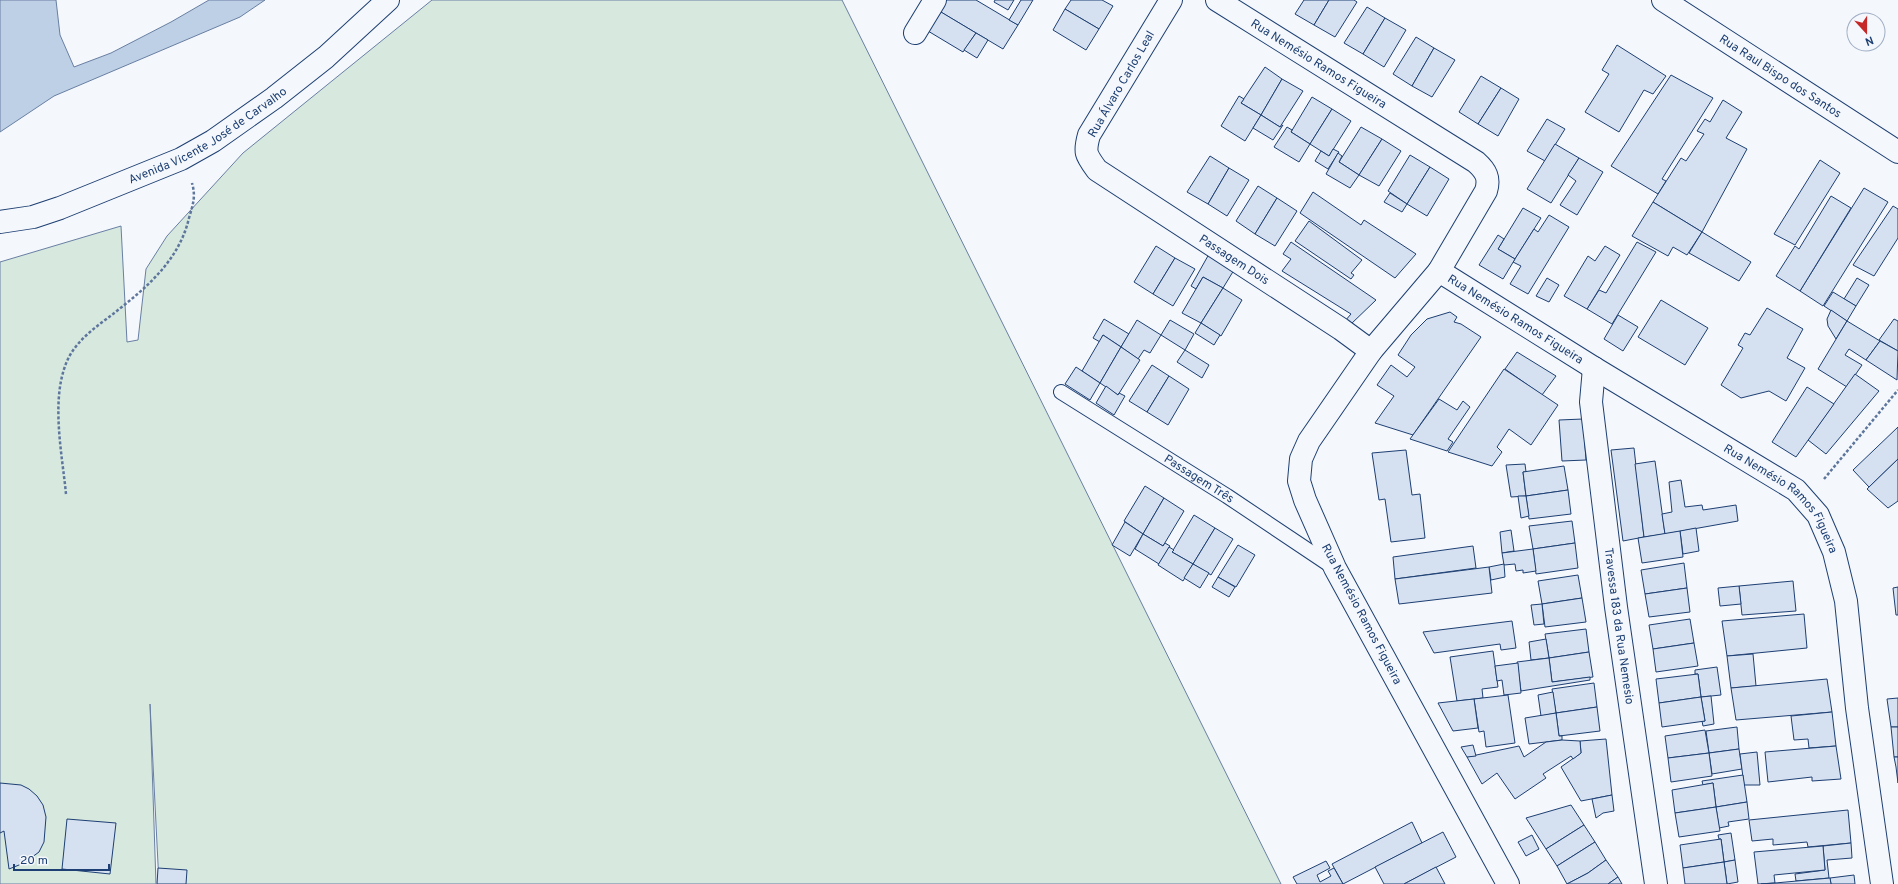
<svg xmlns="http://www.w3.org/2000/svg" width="1898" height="884" font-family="Overpass,sans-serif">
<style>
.green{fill:#d7e8df;stroke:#687fa3}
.water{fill:#bed0e5;stroke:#687fa3}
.building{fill:#d5e0f0;stroke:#1d3f73}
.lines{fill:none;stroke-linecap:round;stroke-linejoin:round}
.lane-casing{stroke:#1d3f73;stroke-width:16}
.street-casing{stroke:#1d3f73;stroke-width:24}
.path{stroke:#5e769c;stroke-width:2.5;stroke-dasharray:3 2;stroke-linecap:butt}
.lane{stroke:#f4f7fb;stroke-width:14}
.street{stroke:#f4f7fb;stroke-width:22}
.labels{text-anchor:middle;stroke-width:3;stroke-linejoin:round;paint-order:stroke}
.street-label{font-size:12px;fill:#1d3f73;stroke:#f4f7fb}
</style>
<rect width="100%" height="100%" fill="#f4f7fb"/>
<path class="green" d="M 432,0 L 842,0 L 1281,884 L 159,884 L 150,704 L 156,884 L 0,884 L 0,262 L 121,226 L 127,342 L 138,340 L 146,269 L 167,236 L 243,153 Z"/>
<path class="water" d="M 0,0 L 56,0 L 60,35 L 74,67 L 111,53 L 171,22 L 209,0 L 265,0 L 240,17 L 54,96 L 0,132 Z"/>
<g class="building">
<path d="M 940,0 L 976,0 L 1018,25 L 1003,49 L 934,8 Z"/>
<path d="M 995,0 L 1014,0 L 1008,10 L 994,2 Z"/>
<path d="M 1021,0 L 1033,0 L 1018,25 L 1009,20 Z"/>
<path d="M 1071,0 L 1102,0 L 1113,6 L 1099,29 L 1065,9 Z"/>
<path d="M 1304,0 L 1329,0 L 1314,25 L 1295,14 Z"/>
<path d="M 1329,0 L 1354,0 L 1357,2 L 1335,37 L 1314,25 Z"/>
<path d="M 1367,7 L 1385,18 L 1363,54 L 1344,43 Z"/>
<path d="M 1065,9 L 1099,29 L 1086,50 L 1053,30 Z"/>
<path d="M 941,12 L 976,33 L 963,52 L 928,31 Z"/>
<path d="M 1385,18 L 1406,30 L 1384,67 L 1363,54 Z"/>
<path d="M 976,33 L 988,40 L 977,58 L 964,50 Z"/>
<path d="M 1416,37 L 1434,48 L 1412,86 L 1393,74 Z"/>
<path d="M 1617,45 L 1666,76 L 1653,94 L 1644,90 L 1619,132 L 1585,112 L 1609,74 L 1602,70 Z"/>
<path d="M 1434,48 L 1455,60 L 1432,97 L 1412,86 Z"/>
<path d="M 1265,67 L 1282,79 L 1261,115 L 1241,103 Z"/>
<path d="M 1671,75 L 1713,98 L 1662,179 L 1666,181 L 1658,194 L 1611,166 Z"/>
<path d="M 1481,76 L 1501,88 L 1478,124 L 1459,112 Z"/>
<path d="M 1282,79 L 1303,91 L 1280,127 L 1261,115 Z"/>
<path d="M 1501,88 L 1519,99 L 1498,136 L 1478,124 Z"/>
<path d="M 1239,96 L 1244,99 L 1241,103 L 1261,115 L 1245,141 L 1221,126 Z"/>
<path d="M 1312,97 L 1332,109 L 1310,144 L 1291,132 Z"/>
<path d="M 1723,100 L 1742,112 L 1726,138 L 1747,149 L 1702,232 L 1653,202 L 1681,158 L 1686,161 L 1704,134 L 1697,131 L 1705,119 L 1710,122 Z"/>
<path d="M 1332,109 L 1351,121 L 1329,156 L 1310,144 Z"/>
<path d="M 1261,115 L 1280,127 L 1283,125 L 1273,140 L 1253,128 Z"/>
<path d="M 1547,119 L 1565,129 L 1545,161 L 1527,151 Z"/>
<path d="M 1287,127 L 1292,130 L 1291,132 L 1310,144 L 1299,162 L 1274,147 Z"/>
<path d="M 1361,127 L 1382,139 L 1359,175 L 1339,162 Z"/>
<path d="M 1382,139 L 1401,151 L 1379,186 L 1359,175 Z"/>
<path d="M 1555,144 L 1579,158 L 1551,203 L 1527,189 Z"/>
<path d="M 1333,149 L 1339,152 L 1328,169 L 1315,161 L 1321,151 L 1329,156 Z"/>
<path d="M 1338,153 L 1342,156 L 1339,162 L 1359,175 L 1350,188 L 1326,174 Z"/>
<path d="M 1410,155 L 1430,167 L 1407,204 L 1388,191 Z"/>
<path d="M 1210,156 L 1229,168 L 1208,204 L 1187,192 Z"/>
<path d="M 1579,158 L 1603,172 L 1577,215 L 1560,205 L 1576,181 L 1568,175 Z"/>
<path d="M 1820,160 L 1840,173 L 1795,245 L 1774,234 Z"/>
<path d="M 1430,167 L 1449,179 L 1427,216 L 1407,204 Z"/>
<path d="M 1229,168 L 1249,180 L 1227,216 L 1208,204 Z"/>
<path d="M 1258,186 L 1277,198 L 1255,234 L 1236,221 Z"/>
<path d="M 1864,188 L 1888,202 L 1823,306 L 1800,291 Z"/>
<path d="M 1313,192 L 1361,225 L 1364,220 L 1416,254 L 1395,278 L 1300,213 Z"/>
<path d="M 1390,193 L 1407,204 L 1402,212 L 1384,202 Z"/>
<path d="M 1831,196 L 1851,208 L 1800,291 L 1776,276 L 1795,246 L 1799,249 Z"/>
<path d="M 1277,198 L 1297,211 L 1275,246 L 1255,234 Z"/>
<path d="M 1653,202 L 1702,232 L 1687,255 L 1673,247 L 1668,256 L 1632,236 Z"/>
<path d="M 1893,206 L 1898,209 L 1898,238 L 1874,276 L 1853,265 Z"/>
<path d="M 1523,208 L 1541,218 L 1515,259 L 1498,249 Z"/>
<path d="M 1549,215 L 1569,227 L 1528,294 L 1510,284 L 1521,266 L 1513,262 L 1534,229 L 1538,232 Z"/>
<path d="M 1309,221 L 1362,260 L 1351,273 L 1354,275 L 1351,279 L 1295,241 Z"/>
<path d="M 1702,232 L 1751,262 L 1739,281 L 1689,253 Z"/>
<path d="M 1498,235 L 1504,239 L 1498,249 L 1515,259 L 1503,279 L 1479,265 Z"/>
<path d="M 1291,242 L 1376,300 L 1350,325 L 1345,321 L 1351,314 L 1282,271 L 1291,259 L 1283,254 Z"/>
<path d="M 1637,242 L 1656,252 L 1612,324 L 1587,309 L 1599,290 L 1606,293 Z"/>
<path d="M 1156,246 L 1175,258 L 1153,294 L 1134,282 Z"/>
<path d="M 1605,246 L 1620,255 L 1587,309 L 1564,296 L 1588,256 L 1595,261 Z"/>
<path d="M 1209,254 L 1234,270 L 1223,288 L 1203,277 L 1196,289 L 1191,286 Z"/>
<path d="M 1175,258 L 1195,269 L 1173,306 L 1153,294 Z"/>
<path d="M 1203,277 L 1223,288 L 1201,323 L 1182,313 Z"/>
<path d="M 1547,278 L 1559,285 L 1549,302 L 1536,296 Z"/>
<path d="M 1857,278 L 1869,285 L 1856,306 L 1844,299 Z"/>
<path d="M 1223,288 L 1242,300 L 1221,336 L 1201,323 Z"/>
<path d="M 1833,292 L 1856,306 L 1847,321 L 1824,306 Z"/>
<path d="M 1661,300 L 1708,328 L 1685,365 L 1638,337 Z"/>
<path d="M 1767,308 L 1803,329 L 1787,358 L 1805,368 L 1786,401 L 1769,391 L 1741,398 L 1721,385 L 1743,348 L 1738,345 L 1745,333 L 1750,335 Z"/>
<path d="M 1831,310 L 1847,321 L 1836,339 L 1828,326 L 1827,319 Z"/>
<path d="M 1450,312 L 1457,317 L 1454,322 L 1461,324 L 1481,337 L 1413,435 L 1375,423 L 1394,396 L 1377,385 L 1391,365 L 1407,377 L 1415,367 L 1398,355 L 1411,335 L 1427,319 Z"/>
<path d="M 1618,315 L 1638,327 L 1623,351 L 1604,339 Z"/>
<path d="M 1104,319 L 1129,334 L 1121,347 L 1103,335 L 1100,342 L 1093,338 Z"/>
<path d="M 1894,319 L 1898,321 L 1898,351 L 1879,340 Z"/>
<path d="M 1137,320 L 1161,335 L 1150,353 L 1144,350 L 1138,359 L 1121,347 Z"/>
<path d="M 1170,320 L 1194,334 L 1185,350 L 1161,335 Z"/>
<path d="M 1847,321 L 1880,341 L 1866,360 L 1849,349 L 1845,355 L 1862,365 L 1847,387 L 1818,369 Z"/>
<path d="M 1201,323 L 1220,335 L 1214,345 L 1195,333 Z"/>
<path d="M 1103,335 L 1121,347 L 1100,383 L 1082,371 Z"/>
<path d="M 1880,341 L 1898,351 L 1897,380 L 1866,360 Z"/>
<path d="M 1121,347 L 1140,360 L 1118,395 L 1100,383 Z"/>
<path d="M 1185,350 L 1209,365 L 1202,378 L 1177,362 Z"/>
<path d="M 1517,352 L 1556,376 L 1542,395 L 1505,369 Z"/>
<path d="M 1152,365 L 1169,376 L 1147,412 L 1129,401 Z"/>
<path d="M 1076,367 L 1100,383 L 1090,400 L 1065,384 Z"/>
<path d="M 1504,369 L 1558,405 L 1531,445 L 1509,429 L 1497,447 L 1502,452 L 1492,466 L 1448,452 Z"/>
<path d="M 1855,374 L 1879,391 L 1826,454 L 1808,440 Z"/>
<path d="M 1169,376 L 1189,389 L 1168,425 L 1147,412 Z"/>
<path d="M 1106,386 L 1118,395 L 1119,393 L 1125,396 L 1114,415 L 1096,403 Z"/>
<path d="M 1807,387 L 1834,404 L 1796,457 L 1772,442 Z"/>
<path d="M 1439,399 L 1457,410 L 1463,401 L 1470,407 L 1448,439 L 1453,442 L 1447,451 L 1410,439 Z"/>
<path d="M 1583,419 L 1586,460 L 1562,461 L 1559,420 Z"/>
<path d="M 1898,427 L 1898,459 L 1869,487 L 1853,470 Z"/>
<path d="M 1634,448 L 1644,537 L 1623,541 L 1611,450 Z"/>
<path d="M 1406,450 L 1412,495 L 1420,494 L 1425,538 L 1391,542 L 1385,499 L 1379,500 L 1372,453 Z"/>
<path d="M 1898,459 L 1898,501 L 1888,508 L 1867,489 Z"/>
<path d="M 1655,461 L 1665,534 L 1644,537 L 1635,464 Z"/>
<path d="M 1525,464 L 1526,472 L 1523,472 L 1526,496 L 1511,497 L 1506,465 Z"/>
<path d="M 1564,466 L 1568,490 L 1526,496 L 1523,472 Z"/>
<path d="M 1681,480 L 1685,507 L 1702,505 L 1703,510 L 1736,505 L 1738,521 L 1665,534 L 1662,514 L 1672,512 L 1669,482 Z"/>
<path d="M 1145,486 L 1164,498 L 1143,534 L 1124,521 Z"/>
<path d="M 1568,490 L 1571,514 L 1529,519 L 1526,496 Z"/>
<path d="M 1518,496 L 1526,496 L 1529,516 L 1521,518 Z"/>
<path d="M 1164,498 L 1184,511 L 1163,546 L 1143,534 Z"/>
<path d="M 1194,515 L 1215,528 L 1193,564 L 1172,552 Z"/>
<path d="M 1572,521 L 1575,543 L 1533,549 L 1529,526 Z"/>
<path d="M 1125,522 L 1143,534 L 1130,556 L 1112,545 Z"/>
<path d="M 1215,528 L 1233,539 L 1211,575 L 1193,564 Z"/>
<path d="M 1696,528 L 1699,551 L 1683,554 L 1680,531 Z"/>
<path d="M 1511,530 L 1514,551 L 1502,553 L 1500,532 Z"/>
<path d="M 1680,531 L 1683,557 L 1642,563 L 1638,538 Z"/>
<path d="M 1143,534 L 1163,546 L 1165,543 L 1170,546 L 1159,564 L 1135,549 Z"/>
<path d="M 1575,543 L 1578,568 L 1536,574 L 1533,549 Z"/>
<path d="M 1238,545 L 1255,555 L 1236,587 L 1218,577 Z"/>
<path d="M 1473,546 L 1476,568 L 1395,579 L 1393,557 Z"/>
<path d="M 1169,547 L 1174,550 L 1172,552 L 1193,564 L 1183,581 L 1158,565 Z"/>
<path d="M 1533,549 L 1536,571 L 1523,573 L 1523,570 L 1516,571 L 1515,564 L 1504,565 L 1502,553 Z"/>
<path d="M 1684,563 L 1687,588 L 1645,594 L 1641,570 Z"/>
<path d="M 1193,564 L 1209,573 L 1200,588 L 1184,578 Z"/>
<path d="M 1504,564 L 1505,577 L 1491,580 L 1489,567 Z"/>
<path d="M 1489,567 L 1492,593 L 1399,604 L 1395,579 Z"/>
<path d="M 1578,575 L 1582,598 L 1542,604 L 1538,581 Z"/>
<path d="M 1218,577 L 1235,587 L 1229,597 L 1212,587 Z"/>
<path d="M 1793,581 L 1796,611 L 1742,615 L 1739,586 Z"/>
<path d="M 1739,586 L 1741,604 L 1720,606 L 1718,588 Z"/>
<path d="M 1898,587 L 1898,615 L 1896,615 L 1893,588 Z"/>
<path d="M 1687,588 L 1690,612 L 1649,617 L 1645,594 Z"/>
<path d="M 1582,598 L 1586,622 L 1545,627 L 1542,604 Z"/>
<path d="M 1542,604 L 1544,624 L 1534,625 L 1531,605 Z"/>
<path d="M 1804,614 L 1807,648 L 1727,656 L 1722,621 Z"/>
<path d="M 1690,619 L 1694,643 L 1653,649 L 1649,625 Z"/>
<path d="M 1512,621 L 1516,648 L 1501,650 L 1500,644 L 1434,653 L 1423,632 Z"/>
<path d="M 1586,629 L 1589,652 L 1549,658 L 1545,634 Z"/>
<path d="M 1546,639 L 1549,658 L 1531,660 L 1529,642 Z"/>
<path d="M 1694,643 L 1698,666 L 1656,672 L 1653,649 Z"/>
<path d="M 1493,651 L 1498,687 L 1482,689 L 1483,698 L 1457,701 L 1450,657 Z"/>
<path d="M 1589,652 L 1593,677 L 1552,682 L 1549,658 Z"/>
<path d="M 1753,654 L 1756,686 L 1731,688 L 1727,656 Z"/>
<path d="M 1549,658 L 1552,682 L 1590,677 L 1590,680 L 1521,691 L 1517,662 Z"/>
<path d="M 1518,663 L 1521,693 L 1504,695 L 1502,680 L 1497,681 L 1495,666 Z"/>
<path d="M 1717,667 L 1721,695 L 1701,697 L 1698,674 L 1695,674 L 1695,670 Z"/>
<path d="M 1698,674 L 1701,697 L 1659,703 L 1656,679 Z"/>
<path d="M 1827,679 L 1832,712 L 1736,720 L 1731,688 Z"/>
<path d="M 1594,683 L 1597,707 L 1556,713 L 1552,689 Z"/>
<path d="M 1553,692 L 1556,713 L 1541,716 L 1538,695 Z"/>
<path d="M 1508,695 L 1515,743 L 1486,747 L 1484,731 L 1479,732 L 1474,699 Z"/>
<path d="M 1711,696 L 1714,724 L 1703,726 L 1702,721 L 1705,721 L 1701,697 Z"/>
<path d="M 1701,697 L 1705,721 L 1662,727 L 1659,703 Z"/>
<path d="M 1898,698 L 1898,727 L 1891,727 L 1887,699 Z"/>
<path d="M 1474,699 L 1478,728 L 1453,731 L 1438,703 Z"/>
<path d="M 1597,707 L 1600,731 L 1559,736 L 1556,713 Z"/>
<path d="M 1832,712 L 1836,746 L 1809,748 L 1808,739 L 1794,740 L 1791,716 Z"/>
<path d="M 1556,713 L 1559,736 L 1562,736 L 1562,740 L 1529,744 L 1525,718 Z"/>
<path d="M 1737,727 L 1739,749 L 1709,753 L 1706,731 Z"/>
<path d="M 1891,727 L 1898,727 L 1898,757 L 1894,757 Z"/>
<path d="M 1705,730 L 1709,753 L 1668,758 L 1665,736 Z"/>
<path d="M 1606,739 L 1612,795 L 1581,801 L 1561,767 L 1581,753 L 1580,741 Z"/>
<path d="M 1562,740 L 1580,741 L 1581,753 L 1573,759 L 1571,756 L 1543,774 L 1546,778 L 1515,799 L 1497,773 L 1482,784 L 1467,757 L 1519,746 L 1524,757 L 1546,742 Z"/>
<path d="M 1473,745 L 1476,756 L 1467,757 L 1461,747 Z"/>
<path d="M 1836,746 L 1841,779 L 1812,781 L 1812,777 L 1768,782 L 1765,752 Z"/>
<path d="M 1739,749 L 1742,769 L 1712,774 L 1709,753 Z"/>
<path d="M 1757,752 L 1760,785 L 1744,785 L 1740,754 Z"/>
<path d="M 1709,753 L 1712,776 L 1671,782 L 1668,758 Z"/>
<path d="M 1894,757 L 1898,757 L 1898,783 L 1896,767 Z"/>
<path d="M 1743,775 L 1747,802 L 1716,807 L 1713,783 L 1703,785 L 1702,781 Z"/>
<path d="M 0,783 L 21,785 L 29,789 L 37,796 L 43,805 L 46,817 L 44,842 L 39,852 L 24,863 L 9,869 L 4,831 L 0,833 Z"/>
<path d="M 1713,783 L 1716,807 L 1675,813 L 1672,790 Z"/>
<path d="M 1612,795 L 1614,811 L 1603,813 L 1596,818 L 1592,799 Z"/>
<path d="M 1747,802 L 1749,819 L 1728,822 L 1729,826 L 1719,828 L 1716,807 Z"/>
<path d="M 1571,805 L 1584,825 L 1546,849 L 1526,818 Z"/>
<path d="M 1716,807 L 1720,831 L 1679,837 L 1675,813 Z"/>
<path d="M 1848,810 L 1851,843 L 1808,847 L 1807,842 L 1773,845 L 1773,839 L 1752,841 L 1749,820 Z"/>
<path d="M 67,819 L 116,823 L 110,874 L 62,869 Z"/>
<path d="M 1412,822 L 1422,843 L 1343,884 L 1332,864 Z"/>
<path d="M 1584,825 L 1595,842 L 1557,866 L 1546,849 Z"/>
<path d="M 1443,832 L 1456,857 L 1404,884 L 1384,884 L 1375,867 Z"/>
<path d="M 1731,833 L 1735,860 L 1724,862 L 1721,839 L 1719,839 L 1718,835 Z"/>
<path d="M 1532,835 L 1539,849 L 1526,856 L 1518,842 Z"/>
<path d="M 1721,839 L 1724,862 L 1683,868 L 1680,845 Z"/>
<path d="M 1595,842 L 1606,860 L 1588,873 L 1567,884 L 1557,866 Z"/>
<path d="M 1851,843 L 1852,858 L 1827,860 L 1829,878 L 1796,881 L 1795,874 L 1825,870 L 1823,846 Z"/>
<path d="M 1823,846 L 1825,870 L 1774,875 L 1775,883 L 1758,884 L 1754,852 Z"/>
<path d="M 1606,860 L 1618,877 L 1608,884 L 1567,884 L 1588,873 Z"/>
<path d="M 1735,860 L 1738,882 L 1727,884 L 1724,862 Z"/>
<path d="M 1326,861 L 1330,868 L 1317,875 L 1320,882 L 1331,876 L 1328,871 L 1334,868 L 1343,884 L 1297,884 L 1293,877 Z"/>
<path d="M 1724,862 L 1727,884 L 1685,884 L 1683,868 Z"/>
<path d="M 1436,867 L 1445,884 L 1404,884 Z"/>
<path d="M 158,868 L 187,870 L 186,884 L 157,884 Z"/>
<path d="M 1854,875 L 1855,884 L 1831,884 L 1830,878 Z"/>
<path d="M 1618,877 L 1622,884 L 1608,884 Z"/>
<path d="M 1830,878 L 1831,884 L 1761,884 L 1775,883 Z"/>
</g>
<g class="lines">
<defs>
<g id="lane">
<path id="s1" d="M 1061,392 L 1227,496 L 1333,567"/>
</g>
<g id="street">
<path id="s2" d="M 1171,0 L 1089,135 C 1084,153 1086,155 1097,170 L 1341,329 L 1371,351"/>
<path id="s3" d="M 1217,0 L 1476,162 C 1486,171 1490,178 1486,191 L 1439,271"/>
<path id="s4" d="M 1663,0 L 1898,152"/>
<path d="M 915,33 L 935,0"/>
<path id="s5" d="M 0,222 L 33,217 L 60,208 L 181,159 L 213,141 L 274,98 L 326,57 L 388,0"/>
<path id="s6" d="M 1594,368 L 1591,402 L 1616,607 L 1656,884"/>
<path id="s7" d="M 1508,884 L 1335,568 L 1305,500 L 1299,481 L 1301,459 L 1309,441 L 1371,351 L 1439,271 L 1594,368 L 1796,490 L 1818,515 L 1834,552 L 1846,601 L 1857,708 L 1882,884"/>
</g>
</defs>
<use href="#lane" class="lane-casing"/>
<use href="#street" class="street-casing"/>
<g class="path">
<path d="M 1824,479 L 1898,390"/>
<path d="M 66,494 C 62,453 50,397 68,359 C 77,340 97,326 113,314 C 146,288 179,261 189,218 C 193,204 196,197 192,183"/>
</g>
<use href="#lane" class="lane"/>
<use href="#street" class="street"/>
</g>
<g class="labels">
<g class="street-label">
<text dy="4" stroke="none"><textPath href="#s3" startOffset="120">Rua Nemésio Ramos Figueira</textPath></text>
<text dy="4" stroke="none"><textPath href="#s4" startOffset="140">Rua Raul Bispo dos Santos</textPath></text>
<text transform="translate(1121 84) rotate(-60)" y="4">Rua Álvaro Carlos Leal</text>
<text dy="4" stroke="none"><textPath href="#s5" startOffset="227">Avenida Vicente José de Carvalho</textPath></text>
<text dy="4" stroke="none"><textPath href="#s2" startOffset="360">Passagem Dois</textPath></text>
<text dy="4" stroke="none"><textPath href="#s7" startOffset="801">Rua Nemésio Ramos Figueira</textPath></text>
<text dy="4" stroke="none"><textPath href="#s1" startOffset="163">Passagem Três</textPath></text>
<text dy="4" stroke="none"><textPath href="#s7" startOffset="1125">Rua Nemésio Ramos Figueira</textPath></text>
<text transform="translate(1362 614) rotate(62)" y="4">Rua Nemésio Ramos Figueira</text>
<text dy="4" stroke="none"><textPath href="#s6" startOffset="260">Travessa 183 da Rua Nemesio</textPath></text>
</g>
</g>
<g transform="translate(1866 32) rotate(159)"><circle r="19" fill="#f4f7fb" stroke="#9eadc5"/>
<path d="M0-3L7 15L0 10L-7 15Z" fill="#c62828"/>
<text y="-6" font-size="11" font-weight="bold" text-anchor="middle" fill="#1d3f73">N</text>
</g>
<path d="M14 864v6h95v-6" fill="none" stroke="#1d3f73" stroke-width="2"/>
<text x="20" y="864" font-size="12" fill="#1d3f73" stroke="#f4f7fb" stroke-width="3" paint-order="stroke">20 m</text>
</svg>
